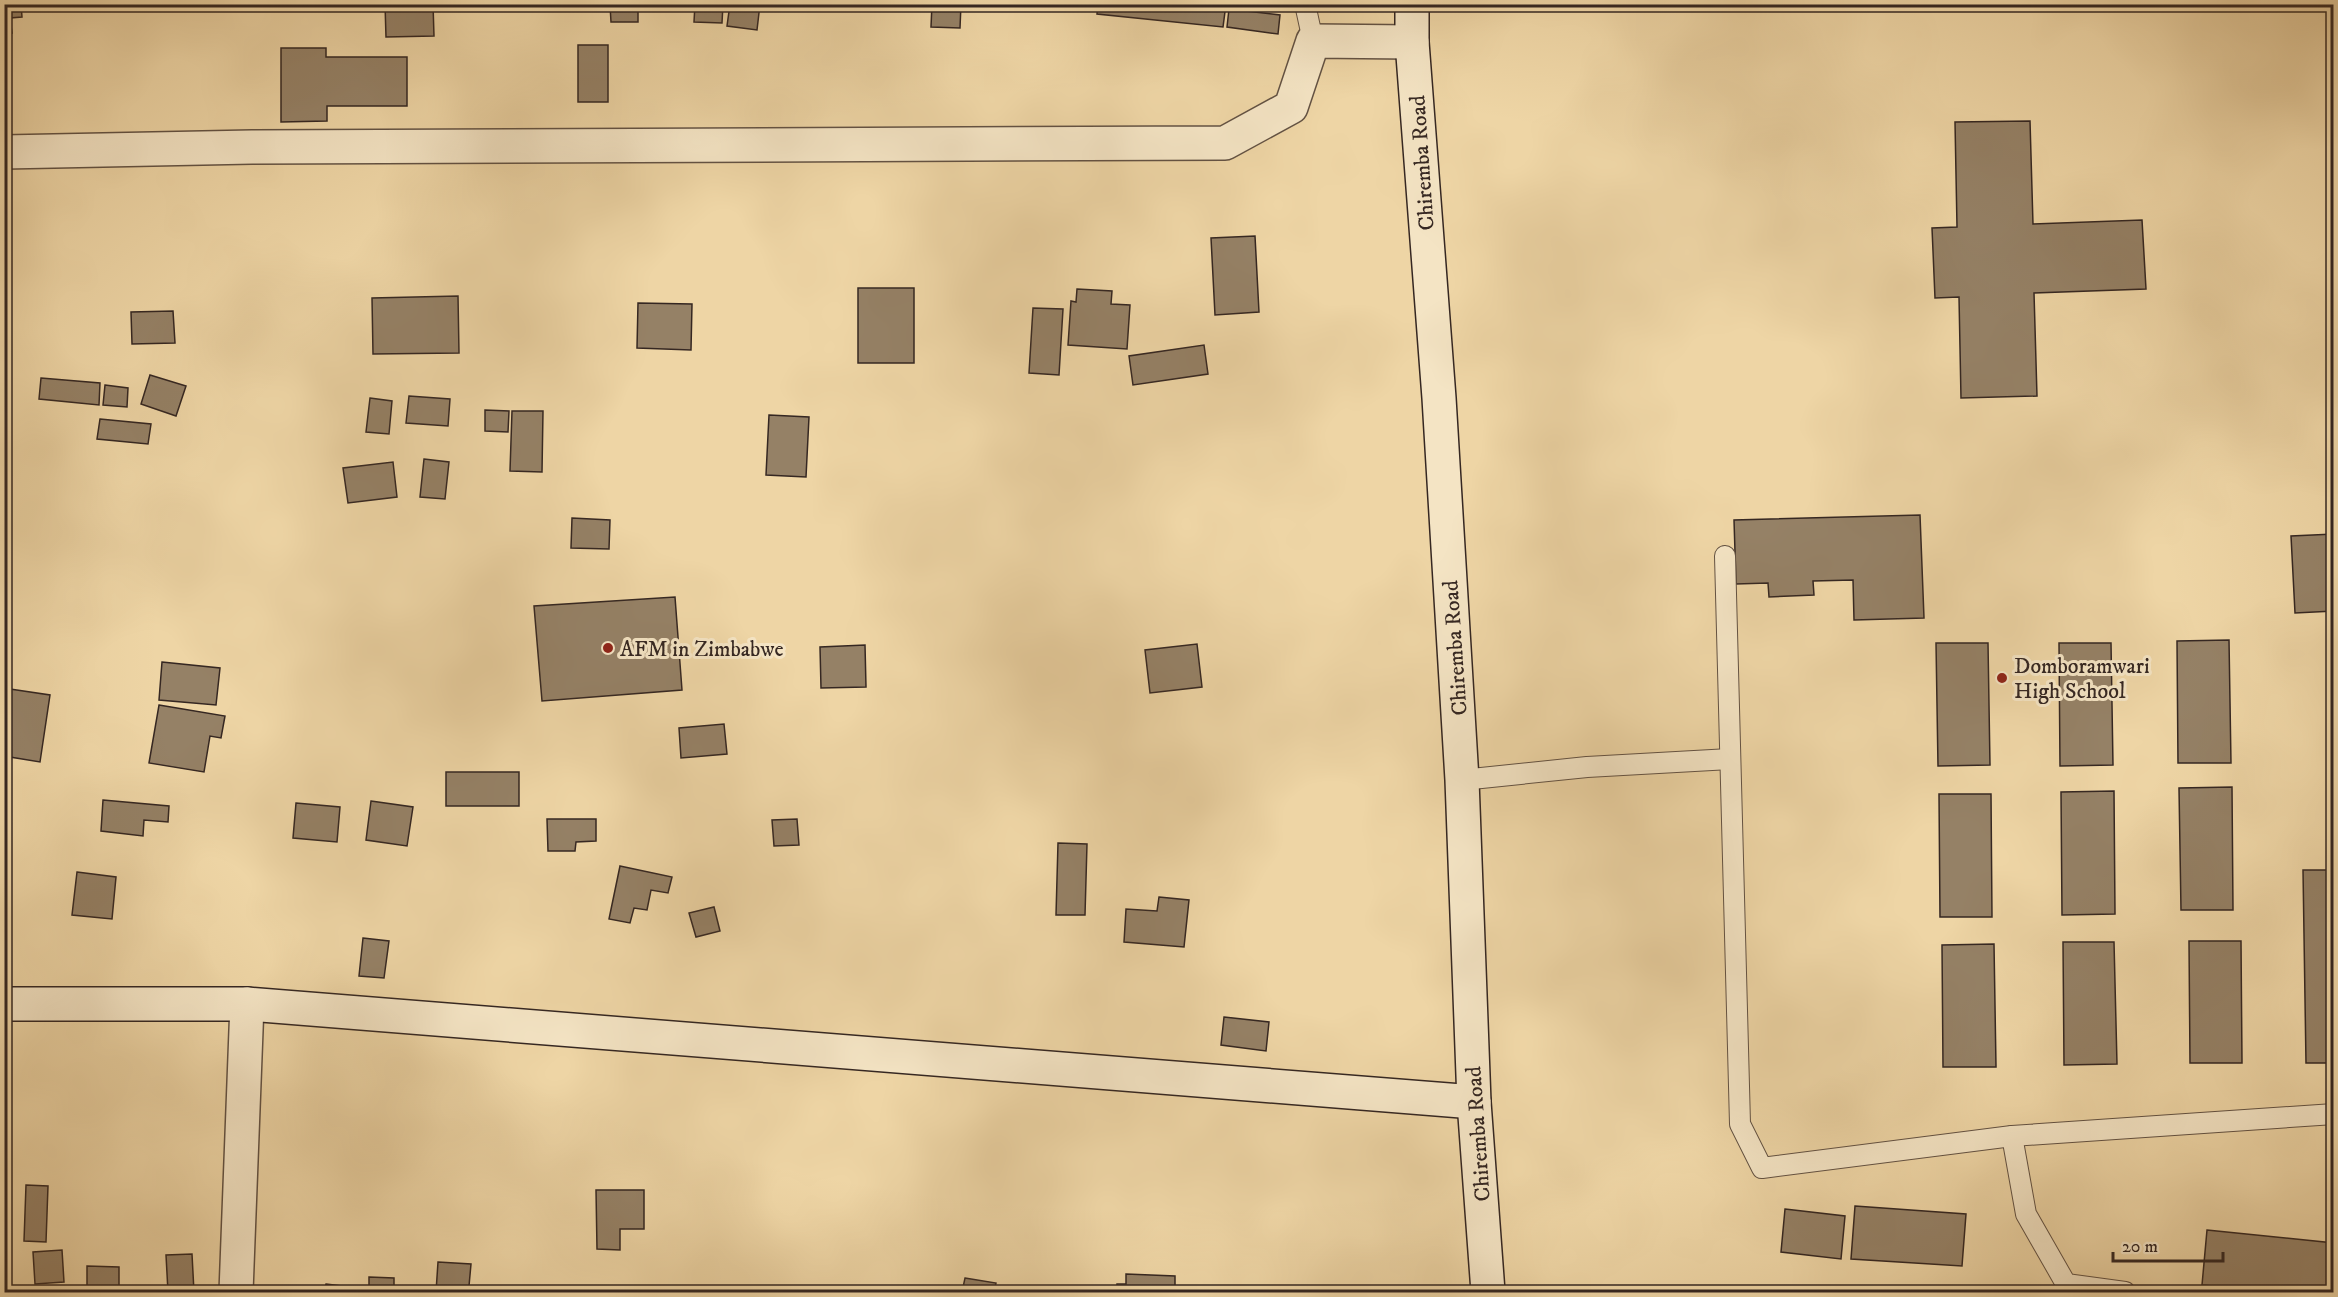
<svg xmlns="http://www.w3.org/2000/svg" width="2338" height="1297" font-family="'IM FELL DW Pica',serif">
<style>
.building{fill:#958166;stroke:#352722;stroke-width:1.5}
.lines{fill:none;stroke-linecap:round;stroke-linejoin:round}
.lane-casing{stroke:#635243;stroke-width:22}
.street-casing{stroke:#635243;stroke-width:36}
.secondary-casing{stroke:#352722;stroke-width:36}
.lane{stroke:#f4e4c4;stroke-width:20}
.street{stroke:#f4e4c4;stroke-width:33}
.secondary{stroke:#f4e4c4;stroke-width:33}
.poi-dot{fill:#8f2418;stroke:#f4e4c4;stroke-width:2}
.labels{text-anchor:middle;stroke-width:6;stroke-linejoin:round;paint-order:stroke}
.street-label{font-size:22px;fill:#352722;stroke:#f4e4c4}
.poi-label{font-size:22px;fill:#352722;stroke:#f4e4c4;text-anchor:start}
</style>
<rect width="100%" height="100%" fill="#eed5a5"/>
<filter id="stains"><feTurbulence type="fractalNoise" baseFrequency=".00333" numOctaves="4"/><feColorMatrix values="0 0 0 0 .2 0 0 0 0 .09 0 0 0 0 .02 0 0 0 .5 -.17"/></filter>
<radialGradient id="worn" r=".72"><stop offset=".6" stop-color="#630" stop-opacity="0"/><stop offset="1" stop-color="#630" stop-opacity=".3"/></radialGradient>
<g class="building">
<path d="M 4,4 L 21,4 L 22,17 L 10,18 L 12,33 L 4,34 Z"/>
<path d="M 385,4 L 433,4 L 434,36 L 386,37 Z"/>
<path d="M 605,4 L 638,4 L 638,22 L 611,22 L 610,5 Z"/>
<path d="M 695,4 L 723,4 L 722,23 L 694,22 Z"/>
<path d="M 730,4 L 760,4 L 757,30 L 727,26 Z"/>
<path d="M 932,4 L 961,4 L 960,28 L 931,27 Z"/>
<path d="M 1098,4 L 1226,4 L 1223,27 L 1097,14 Z"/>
<path d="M 1229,9 L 1280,15 L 1278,34 L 1227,27 Z"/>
<rect x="578" y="45" width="30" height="57"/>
<path d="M 281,48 L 326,48 L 326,57 L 407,57 L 407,106 L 327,106 L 327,121 L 281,122 Z"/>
<path d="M 2030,121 L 2033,224 L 2142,220 L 2146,289 L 2034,293 L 2037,396 L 1961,398 L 1959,297 L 1935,298 L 1932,228 L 1957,227 L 1955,122 Z"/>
<path d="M 1255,236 L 1259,312 L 1215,315 L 1211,238 Z"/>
<rect x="858" y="288" width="56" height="75"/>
<path d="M 1077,289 L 1112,291 L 1111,304 L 1130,305 L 1127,349 L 1068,345 L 1071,301 L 1076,302 Z"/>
<path d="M 458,296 L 459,353 L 373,354 L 372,298 Z"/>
<path d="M 638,303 L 692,304 L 691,350 L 637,348 Z"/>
<path d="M 1033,308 L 1063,309 L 1059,375 L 1029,373 Z"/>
<path d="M 173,311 L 175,343 L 132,344 L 131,312 Z"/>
<path d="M 1204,345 L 1208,374 L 1133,385 L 1129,356 Z"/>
<path d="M 150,375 L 186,386 L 176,416 L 141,404 Z"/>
<path d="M 41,378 L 100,383 L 99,405 L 39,399 Z"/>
<path d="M 105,385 L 128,388 L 127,407 L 103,405 Z"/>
<path d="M 409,396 L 450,399 L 448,426 L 406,423 Z"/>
<path d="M 370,398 L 392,401 L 389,434 L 366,432 Z"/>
<path d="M 485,410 L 509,411 L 508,432 L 485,431 Z"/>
<path d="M 512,411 L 543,411 L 542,472 L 510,471 Z"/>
<path d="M 769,415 L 809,417 L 806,477 L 766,475 Z"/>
<path d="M 100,419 L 151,424 L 148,444 L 97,439 Z"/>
<path d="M 424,459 L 449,462 L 445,499 L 420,497 Z"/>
<path d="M 393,462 L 397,497 L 348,503 L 343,468 Z"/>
<path d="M 1920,515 L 1924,618 L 1854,620 L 1853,580 L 1813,581 L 1814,595 L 1769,597 L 1768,583 L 1736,584 L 1734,520 Z"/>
<path d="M 572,518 L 610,520 L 609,549 L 571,548 Z"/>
<path d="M 2334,534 L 2334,611 L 2295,613 L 2291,536 Z"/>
<path d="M 675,597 L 682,690 L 542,701 L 534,606 Z"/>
<path d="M 2229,640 L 2231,763 L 2178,763 L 2177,641 Z"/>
<path d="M 1936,643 L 1988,643 L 1990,765 L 1938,766 Z"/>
<path d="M 2059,643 L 2111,643 L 2113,765 L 2060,766 Z"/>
<path d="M 1197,644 L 1202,687 L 1150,693 L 1145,650 Z"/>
<path d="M 865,645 L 866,687 L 821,688 L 820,647 Z"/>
<path d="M 162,662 L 220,668 L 216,705 L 159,700 Z"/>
<path d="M 10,689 L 50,695 L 40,762 L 4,756 L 4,725 Z"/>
<path d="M 159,705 L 225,716 L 221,738 L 210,736 L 204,772 L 149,763 Z"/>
<path d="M 724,724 L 727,754 L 681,758 L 679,728 Z"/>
<rect x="446" y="772" width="73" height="34"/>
<path d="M 2232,787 L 2233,910 L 2181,910 L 2179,788 Z"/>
<path d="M 2114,791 L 2115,914 L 2062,915 L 2061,792 Z"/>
<path d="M 1939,794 L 1991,794 L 1992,917 L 1940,917 Z"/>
<path d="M 103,800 L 169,806 L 168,822 L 144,820 L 143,836 L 101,831 Z"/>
<path d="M 371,801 L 413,807 L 407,846 L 366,840 Z"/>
<path d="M 296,803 L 340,807 L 337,842 L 293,838 Z"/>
<path d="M 547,819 L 596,819 L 596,841 L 576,842 L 575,851 L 548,851 Z"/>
<path d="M 797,819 L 799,845 L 774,846 L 772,820 Z"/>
<path d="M 1058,843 L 1087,844 L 1085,915 L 1056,915 Z"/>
<path d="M 620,866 L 672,877 L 668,893 L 651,890 L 647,910 L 634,908 L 630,923 L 609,919 Z"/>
<path d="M 2303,870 L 2334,870 L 2334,1063 L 2306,1063 Z"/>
<path d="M 77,872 L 116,877 L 112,919 L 72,915 Z"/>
<path d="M 1159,897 L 1189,900 L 1184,947 L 1124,942 L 1126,909 L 1157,911 Z"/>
<path d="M 714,907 L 720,931 L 696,937 L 689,913 Z"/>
<path d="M 363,938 L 389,941 L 384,978 L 359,976 Z"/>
<path d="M 2189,941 L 2241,941 L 2242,1063 L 2190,1063 Z"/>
<path d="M 2063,942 L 2114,942 L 2117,1064 L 2064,1065 Z"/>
<path d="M 1994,944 L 1996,1067 L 1943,1067 L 1942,945 Z"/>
<path d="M 1224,1017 L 1269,1022 L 1266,1051 L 1221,1045 Z"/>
<path d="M 26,1185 L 48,1186 L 46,1242 L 24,1241 Z"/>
<path d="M 596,1190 L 644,1190 L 644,1229 L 620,1229 L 620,1250 L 597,1249 Z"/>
<path d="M 1855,1206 L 1966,1214 L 1962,1266 L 1851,1259 Z"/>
<path d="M 1785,1209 L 1845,1216 L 1841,1259 L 1781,1252 Z"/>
<path d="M 2207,1230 L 2334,1243 L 2334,1292 L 2281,1292 L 2202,1285 Z"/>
<path d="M 62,1250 L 64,1282 L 35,1284 L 33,1252 Z"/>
<path d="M 192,1254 L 194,1292 L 168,1292 L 166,1255 Z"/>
<path d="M 438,1262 L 471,1264 L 469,1286 L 486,1287 L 486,1292 L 436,1292 Z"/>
<path d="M 87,1266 L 119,1267 L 119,1288 L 87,1287 Z"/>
<path d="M 1126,1274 L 1175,1276 L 1175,1292 L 1117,1292 L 1117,1284 L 1126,1284 Z"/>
<path d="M 369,1277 L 394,1278 L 394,1292 L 369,1292 Z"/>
<path d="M 965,1278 L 996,1283 L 994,1292 L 962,1292 Z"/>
<path d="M 326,1284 L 365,1289 L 364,1292 L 324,1292 Z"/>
</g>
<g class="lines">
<defs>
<g id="lane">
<path d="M 1305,4 L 1313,41"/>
<path d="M 1725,556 L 1740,1124 L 1762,1168 L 2012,1136 L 2334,1114"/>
<path d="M 1462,780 L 1587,767 L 1730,759"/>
<path d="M 2012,1136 L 2026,1214 L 2066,1284 L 2125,1292"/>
</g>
<g id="street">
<path d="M 4,152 L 252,147 L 1225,143 L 1291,107 L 1313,41 L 1412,42"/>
<path d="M 236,1292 L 247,1004"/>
</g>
<g id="secondary">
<path d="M 1412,4 L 1412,42 L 1439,398 L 1462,780 L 1474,1102 L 1488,1292"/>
<path d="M 4,1004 L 247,1004 L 1474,1102"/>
</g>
</defs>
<use href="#lane" class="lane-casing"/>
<use href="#street" class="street-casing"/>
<use href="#secondary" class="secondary-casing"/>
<use href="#lane" class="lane"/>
<use href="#street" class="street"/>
<use href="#secondary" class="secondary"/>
</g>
<g class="poi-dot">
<circle cx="608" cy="648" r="6"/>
<circle cx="2002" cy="678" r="6"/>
</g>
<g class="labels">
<g class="street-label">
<text transform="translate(1421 163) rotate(-94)" y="8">Chiremba Road</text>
<text transform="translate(1454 648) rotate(-94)" y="8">Chiremba Road</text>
<text transform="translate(1477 1134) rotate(-94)" y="8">Chiremba Road</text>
</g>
<g class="poi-label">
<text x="620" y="656">AFM in Zimbabwe</text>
<text x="2014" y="673">Domboramwari<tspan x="2014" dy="25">High School</tspan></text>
</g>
</g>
<rect width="2338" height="1297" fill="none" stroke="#eed5a5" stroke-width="24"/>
<rect x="6" y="6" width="2326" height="1285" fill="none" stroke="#352722" stroke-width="3"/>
<rect x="12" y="12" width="2314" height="1273" fill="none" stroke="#352722" stroke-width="1.5"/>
<path d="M2113 1252v9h110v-9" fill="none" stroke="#352722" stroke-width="3"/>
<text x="2122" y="1252" font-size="18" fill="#352722" stroke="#f4e4c4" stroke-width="4.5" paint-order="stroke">20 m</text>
<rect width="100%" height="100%" filter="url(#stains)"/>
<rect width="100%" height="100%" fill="url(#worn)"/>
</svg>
